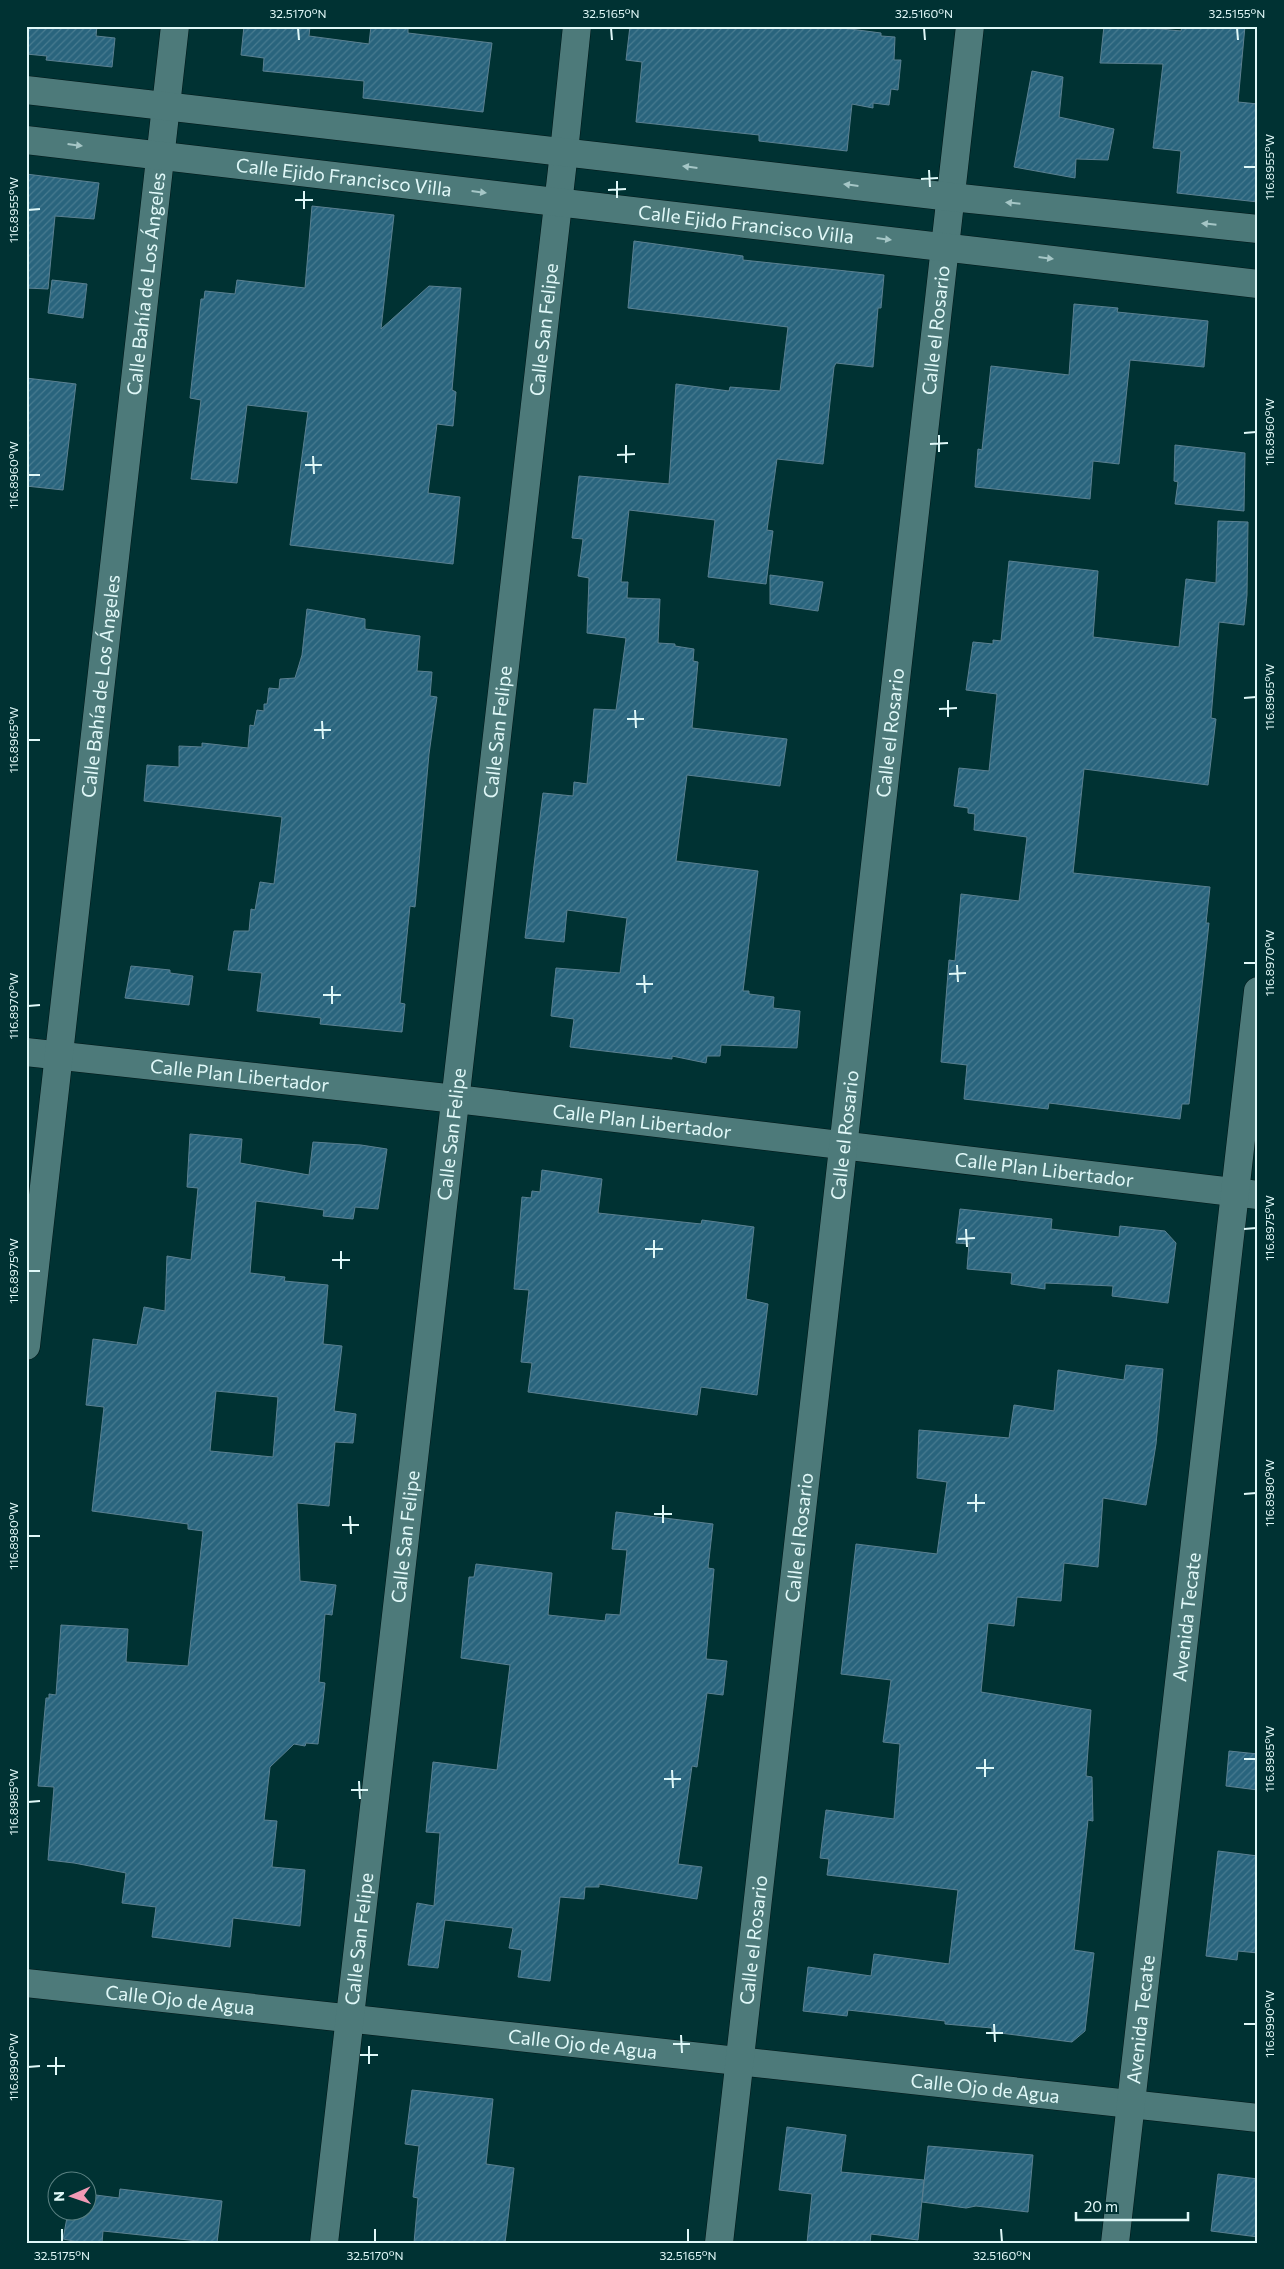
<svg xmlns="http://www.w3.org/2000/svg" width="1284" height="2269" font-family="Commissioner,sans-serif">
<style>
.building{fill:url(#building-hatch);stroke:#5b8091;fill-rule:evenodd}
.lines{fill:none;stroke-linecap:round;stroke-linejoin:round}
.minor-casing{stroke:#011718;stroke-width:29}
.tertiary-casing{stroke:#011718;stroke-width:29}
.minor{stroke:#4d7a7a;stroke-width:28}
.tertiary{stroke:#4d7a7a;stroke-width:28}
.oneway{fill:#a5c6c6}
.ticks{fill:none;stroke:#e0f8f8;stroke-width:2}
.labels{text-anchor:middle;stroke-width:4.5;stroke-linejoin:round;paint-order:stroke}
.street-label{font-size:19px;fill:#e0f8f8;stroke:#003233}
.neatline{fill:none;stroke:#e0f8f8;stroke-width:2}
.ticks-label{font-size:12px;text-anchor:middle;fill:#e0f8f8}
</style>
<defs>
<pattern id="building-hatch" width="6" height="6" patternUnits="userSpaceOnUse" patternTransform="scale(1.25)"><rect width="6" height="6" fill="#29647d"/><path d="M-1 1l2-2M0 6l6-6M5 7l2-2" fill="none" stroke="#487b90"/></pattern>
</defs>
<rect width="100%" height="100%" fill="#003233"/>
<g class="building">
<path d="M 26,26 L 97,26 L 96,36 L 115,38 L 112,67 L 46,60 L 47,56 L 26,54 Z"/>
<path d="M 244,26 L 310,26 L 309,36 L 369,44 L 371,26 L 408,26 L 408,33 L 492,43 L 483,112 L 363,98 L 364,81 L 263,71 L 264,58 L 241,55 Z"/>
<path d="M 630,26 L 827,26 L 881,33 L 881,36 L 895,37 L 894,60 L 901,60 L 898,90 L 891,89 L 889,105 L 873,103 L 873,108 L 852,104 L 847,151 L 759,141 L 759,135 L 636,122 L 642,62 L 626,60 Z"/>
<path d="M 1104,26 L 1130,26 L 1181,31 L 1182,26 L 1245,26 L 1238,102 L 1258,104 L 1258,202 L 1177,193 L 1181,151 L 1153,148 L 1163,64 L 1100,63 Z"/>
<path d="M 1032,71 L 1063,77 L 1059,117 L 1114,129 L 1108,160 L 1076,159 L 1075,178 L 1014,167 Z"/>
<path d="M 26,174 L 99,183 L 94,219 L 55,216 L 48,289 L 26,288 Z"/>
<path d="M 312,206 L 394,215 L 381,329 L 429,286 L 461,288 L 452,390 L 456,392 L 453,426 L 437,424 L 428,493 L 460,497 L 453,564 L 290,545 L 308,412 L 247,405 L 237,483 L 191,479 L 201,400 L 190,398 L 201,299 L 204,299 L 205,291 L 235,294 L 237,280 L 305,288 Z"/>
<path d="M 634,241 L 743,256 L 743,260 L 884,275 L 881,308 L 878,308 L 873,367 L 836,363 L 834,367 L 823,464 L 777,459 L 767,530 L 773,531 L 766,584 L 708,577 L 715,520 L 629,510 L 621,582 L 628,582 L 627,598 L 660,599 L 658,643 L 675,644 L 675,646 L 694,649 L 693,661 L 698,662 L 692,728 L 787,739 L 780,786 L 687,775 L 676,861 L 758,871 L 743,991 L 749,991 L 749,994 L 774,997 L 773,1008 L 800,1011 L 797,1048 L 721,1045 L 720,1056 L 707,1056 L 706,1063 L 672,1056 L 672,1059 L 570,1047 L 574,1019 L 551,1016 L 556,968 L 620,973 L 627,918 L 567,910 L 564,942 L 525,938 L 543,793 L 573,796 L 574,782 L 587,784 L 594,709 L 616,710 L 626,638 L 587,633 L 589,578 L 578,576 L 583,539 L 572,538 L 579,476 L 669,484 L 676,384 L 729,391 L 730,387 L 780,391 L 788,327 L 628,308 Z"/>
<path d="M 52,280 L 87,284 L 83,318 L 48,313 Z"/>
<path d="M 1074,304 L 1118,308 L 1117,312 L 1208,321 L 1204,367 L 1130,360 L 1119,464 L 1093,461 L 1090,499 L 975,487 L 978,449 L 982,450 L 991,366 L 1069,375 Z"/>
<path d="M 26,378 L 76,384 L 63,490 L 26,486 Z"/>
<path d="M 1175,445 L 1245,453 L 1244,511 L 1175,504 L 1178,482 L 1174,481 Z"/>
<path d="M 1218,521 L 1248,522 L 1247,595 L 1244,625 L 1219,622 L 1211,718 L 1216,719 L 1208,785 L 1084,769 L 1073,873 L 1210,887 L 1206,923 L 1209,923 L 1189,1104 L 1182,1104 L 1180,1119 L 1049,1103 L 1048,1109 L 964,1099 L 967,1065 L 941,1062 L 949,960 L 955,961 L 961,894 L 1019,901 L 1027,837 L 974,830 L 975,814 L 968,813 L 968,808 L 954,806 L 959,768 L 989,771 L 997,694 L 966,690 L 973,642 L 993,644 L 993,640 L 1001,641 L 1009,561 L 1098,571 L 1093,637 L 1179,647 L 1186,579 L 1216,583 Z"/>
<path d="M 770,575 L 823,582 L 818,611 L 770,604 Z"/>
<path d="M 307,609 L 365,619 L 365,629 L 420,636 L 417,671 L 432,672 L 430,696 L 437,697 L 429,754 L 415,907 L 410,906 L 400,1003 L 405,1004 L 402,1032 L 320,1024 L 321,1018 L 257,1011 L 262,973 L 228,970 L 234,931 L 249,931 L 251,909 L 255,910 L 260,882 L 274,884 L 282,817 L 144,801 L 147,765 L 179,767 L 179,746 L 202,747 L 202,743 L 248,748 L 250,725 L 254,726 L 257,710 L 264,711 L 264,704 L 267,704 L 269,688 L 279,689 L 280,679 L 295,678 L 302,655 Z"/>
<path d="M 131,966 L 170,970 L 170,973 L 193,976 L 189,1005 L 125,998 Z"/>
<path d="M 190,1134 L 242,1139 L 240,1163 L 309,1175 L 313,1142 L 361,1145 L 387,1149 L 378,1209 L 355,1207 L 353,1219 L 323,1216 L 324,1210 L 256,1201 L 250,1273 L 285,1277 L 284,1281 L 328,1285 L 323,1344 L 342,1346 L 334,1411 L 356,1414 L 353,1443 L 335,1442 L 329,1506 L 297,1503 L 300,1581 L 336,1585 L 332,1615 L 325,1614 L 319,1682 L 325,1683 L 318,1744 L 306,1743 L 305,1746 L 294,1744 L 270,1767 L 264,1820 L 277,1821 L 272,1867 L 305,1870 L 300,1926 L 233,1918 L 230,1947 L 152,1937 L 156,1907 L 122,1903 L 126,1873 L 74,1863 L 48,1860 L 54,1787 L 38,1786 L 46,1698 L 49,1698 L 49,1694 L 56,1695 L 61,1625 L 128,1629 L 126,1662 L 188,1666 L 203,1531 L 188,1529 L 188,1524 L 92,1511 L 104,1407 L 86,1405 L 93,1339 L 137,1345 L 144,1307 L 165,1311 L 167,1256 L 191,1260 L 198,1188 L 187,1187 ZM 216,1391 L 278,1397 L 273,1457 L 210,1451 Z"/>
<path d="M 542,1170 L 602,1179 L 598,1213 L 701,1224 L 702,1220 L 754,1227 L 746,1299 L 768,1304 L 757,1395 L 701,1387 L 697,1415 L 528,1392 L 532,1363 L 521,1362 L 529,1290 L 514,1289 L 522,1197 L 531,1198 L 532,1191 L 540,1192 Z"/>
<path d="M 960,1209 L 1052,1219 L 1051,1229 L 1119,1237 L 1120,1226 L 1165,1231 L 1176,1243 L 1168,1303 L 1112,1296 L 1113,1286 L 1045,1283 L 1045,1289 L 1011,1284 L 1012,1273 L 967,1269 L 969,1244 L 956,1243 Z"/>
<path d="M 1126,1365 L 1163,1369 L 1156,1444 L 1146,1505 L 1103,1498 L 1098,1567 L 1064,1563 L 1061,1601 L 1017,1597 L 1014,1626 L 988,1623 L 981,1692 L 1091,1710 L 1086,1776 L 1092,1777 L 1093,1821 L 1088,1820 L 1074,1950 L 1094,1953 L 1085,2031 L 1072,2042 L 992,2032 L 992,2028 L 945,2024 L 945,2021 L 848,2010 L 847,2016 L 803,2011 L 808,1967 L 871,1976 L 874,1954 L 949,1964 L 958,1890 L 827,1875 L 829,1859 L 820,1858 L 826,1810 L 894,1819 L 900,1744 L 883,1742 L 891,1680 L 841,1674 L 856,1544 L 937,1554 L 947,1482 L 917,1478 L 919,1430 L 1009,1438 L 1014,1405 L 1054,1411 L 1058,1370 L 1124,1380 Z"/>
<path d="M 616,1512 L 713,1524 L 708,1568 L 714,1569 L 706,1659 L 727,1661 L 723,1695 L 707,1693 L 697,1767 L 692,1766 L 678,1864 L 702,1867 L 697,1899 L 599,1884 L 599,1887 L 585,1887 L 584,1899 L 560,1897 L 550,1981 L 518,1977 L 522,1950 L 509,1948 L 513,1928 L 445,1920 L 438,1968 L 408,1965 L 417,1903 L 434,1906 L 440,1833 L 426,1832 L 433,1762 L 497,1770 L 510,1665 L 461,1658 L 469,1577 L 474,1577 L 476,1564 L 552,1573 L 548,1615 L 605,1621 L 606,1614 L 620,1615 L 627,1550 L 612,1549 Z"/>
<path d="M 1229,1751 L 1258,1754 L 1258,1790 L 1226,1786 Z"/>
<path d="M 1218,1851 L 1258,1856 L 1258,1953 L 1238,1951 L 1237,1960 L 1206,1956 Z"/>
<path d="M 412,2090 L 493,2099 L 486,2164 L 514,2168 L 505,2243 L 414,2243 L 418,2198 L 413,2197 L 419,2146 L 405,2144 Z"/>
<path d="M 787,2127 L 846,2135 L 841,2172 L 924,2180 L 918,2240 L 871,2234 L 870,2243 L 807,2243 L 812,2194 L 779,2190 Z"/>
<path d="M 928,2146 L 1033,2155 L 1028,2212 L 976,2206 L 966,2208 L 922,2202 Z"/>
<path d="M 1218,2174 L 1258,2179 L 1258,2237 L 1211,2231 Z"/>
<path d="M 120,2189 L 222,2201 L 217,2243 L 103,2231 L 102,2243 L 84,2243 L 63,2239 L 68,2212 L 88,2212 L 88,2194 L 119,2198 Z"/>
</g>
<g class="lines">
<defs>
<g id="minor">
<path id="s1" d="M 26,1052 L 456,1099 L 1258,1195"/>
<path id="s2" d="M 26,1346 L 175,26"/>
<path id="s3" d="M 26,1983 L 1258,2118"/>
<path id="s4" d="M 324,2243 L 564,152 L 577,26"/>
<path id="s5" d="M 719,2243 L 970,26"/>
<path id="s6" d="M 1115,2243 L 1258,991"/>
</g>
<g id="tertiary">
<path d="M 26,90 L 951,197 L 1258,229"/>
<path id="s7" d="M 26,140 L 1258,284"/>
</g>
</defs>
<use href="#minor" class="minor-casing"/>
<use href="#tertiary" class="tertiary-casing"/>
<use href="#minor" class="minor"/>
<use href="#tertiary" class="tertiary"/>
</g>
<defs><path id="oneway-solid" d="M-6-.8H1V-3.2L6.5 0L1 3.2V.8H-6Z" transform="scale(1.25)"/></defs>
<g class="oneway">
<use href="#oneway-solid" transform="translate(75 145) rotate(7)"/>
<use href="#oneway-solid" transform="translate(690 167) rotate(-173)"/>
<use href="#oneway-solid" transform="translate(851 185) rotate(-173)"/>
<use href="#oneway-solid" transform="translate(479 192) rotate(7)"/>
<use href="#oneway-solid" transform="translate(1013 203) rotate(-174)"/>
<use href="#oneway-solid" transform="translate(1209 224) rotate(-174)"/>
<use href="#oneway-solid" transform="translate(884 239) rotate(7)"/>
<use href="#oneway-solid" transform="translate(1046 258) rotate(7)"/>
</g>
<path class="ticks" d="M 298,28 L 299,40M 611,28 L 612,40M 924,28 L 925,40M 1237,28 L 1238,40M 1244,167 L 1256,167M 929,170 L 930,187M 921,179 L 938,178M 617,181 L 617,198M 608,190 L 626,189M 304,191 L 304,209M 295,200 L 313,200M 28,210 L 40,209M 1244,433 L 1256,432M 939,435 L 939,452M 930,444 L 948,443M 626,445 L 626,463M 617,455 L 635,454M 313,456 L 314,474M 305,465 L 322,465M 28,475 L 40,475M 1244,698 L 1256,697M 948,700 L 948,717M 939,709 L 957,708M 635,710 L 636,728M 627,719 L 644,719M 322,721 L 323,739M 314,730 L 331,730M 28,740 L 40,740M 1244,963 L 1256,963M 957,965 L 958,982M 949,974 L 966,973M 644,975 L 645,993M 636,984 L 653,984M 332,986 L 332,1004M 323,995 L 341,995M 28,1006 L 40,1005M 966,1229 L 967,1247M 1244,1229 L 1256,1228M 958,1239 L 975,1238M 654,1240 L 654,1258M 645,1249 L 663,1249M 341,1251 L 341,1269M 332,1260 L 350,1260M 28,1271 L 40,1271M 976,1494 L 976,1512M 1244,1494 L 1256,1493M 967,1503 L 985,1503M 663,1505 L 663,1523M 654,1514 L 672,1514M 350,1516 L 351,1534M 342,1525 L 359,1525M 28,1536 L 40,1536M 985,1759 L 985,1777M 1244,1759 L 1256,1759M 976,1768 L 994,1768M 672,1770 L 673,1788M 664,1779 L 681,1779M 359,1781 L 360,1799M 351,1790 L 368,1790M 28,1802 L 40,1801M 994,2024 L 995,2042M 1244,2024 L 1256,2024M 986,2033 L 1003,2033M 681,2035 L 682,2053M 673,2044 L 690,2044M 369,2046 L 369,2064M 360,2055 L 378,2055M 56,2057 L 56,2075M 47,2066 L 65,2066M 28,2067 L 40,2066M 62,2229 L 62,2242M 375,2229 L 375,2242M 688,2229 L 688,2242M 1001,2229 L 1002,2242"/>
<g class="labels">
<g class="street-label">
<text dy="7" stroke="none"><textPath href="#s7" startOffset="320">Calle Ejido Francisco Villa</textPath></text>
<text dy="7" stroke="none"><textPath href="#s7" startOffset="725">Calle Ejido Francisco Villa</textPath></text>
<text dy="7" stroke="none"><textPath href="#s2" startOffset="1069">Calle Bahía de Los Ángeles</textPath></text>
<text dy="7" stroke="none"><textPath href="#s4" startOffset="1926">Calle San Felipe</textPath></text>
<text dy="7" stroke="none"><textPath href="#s5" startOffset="1925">Calle el Rosario</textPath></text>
<text dy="7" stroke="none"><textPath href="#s2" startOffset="664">Calle Bahía de Los Ángeles</textPath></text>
<text dy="7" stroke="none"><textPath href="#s4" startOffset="1521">Calle San Felipe</textPath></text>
<text dy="7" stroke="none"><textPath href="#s5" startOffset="1520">Calle el Rosario</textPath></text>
<text dy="7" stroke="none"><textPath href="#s1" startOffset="215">Calle Plan Libertador</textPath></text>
<text dy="7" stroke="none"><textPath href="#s1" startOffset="620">Calle Plan Libertador</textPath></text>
<text dy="7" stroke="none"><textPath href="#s5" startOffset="1115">Calle el Rosario</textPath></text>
<text dy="7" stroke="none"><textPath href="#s4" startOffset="1116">Calle San Felipe</textPath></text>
<text dy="7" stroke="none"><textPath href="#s1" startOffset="1025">Calle Plan Libertador</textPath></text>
<text dy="7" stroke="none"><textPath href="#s4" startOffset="711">Calle San Felipe</textPath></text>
<text dy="7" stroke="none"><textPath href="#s5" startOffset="710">Calle el Rosario</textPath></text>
<text dy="7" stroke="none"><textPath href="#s6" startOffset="630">Avenida Tecate</textPath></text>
<text dy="7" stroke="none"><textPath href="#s4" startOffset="306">Calle San Felipe</textPath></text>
<text dy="7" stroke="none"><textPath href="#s5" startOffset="305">Calle el Rosario</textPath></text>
<text dy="7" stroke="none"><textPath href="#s3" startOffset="155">Calle Ojo de Agua</textPath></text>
<text dy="7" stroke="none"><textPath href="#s6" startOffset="225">Avenida Tecate</textPath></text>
<text dy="7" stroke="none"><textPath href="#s3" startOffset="560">Calle Ojo de Agua</textPath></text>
<text dy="7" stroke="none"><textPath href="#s3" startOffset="965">Calle Ojo de Agua</textPath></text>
</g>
</g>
<rect width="1284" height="2269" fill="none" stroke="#003233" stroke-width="55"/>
<g transform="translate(72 2196) rotate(268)"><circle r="24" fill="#003233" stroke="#5a8182"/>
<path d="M0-4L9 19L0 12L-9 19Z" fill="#f09ab5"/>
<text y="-8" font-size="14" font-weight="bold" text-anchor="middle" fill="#e0f8f8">N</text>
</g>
<path d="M1076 2212v8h112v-8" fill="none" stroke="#e0f8f8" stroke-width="2.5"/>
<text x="1084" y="2212" font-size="15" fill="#e0f8f8" stroke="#003233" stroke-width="4" paint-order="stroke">20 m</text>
<rect x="28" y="28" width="1228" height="2214" class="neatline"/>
<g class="ticks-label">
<text x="298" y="18">32.5170°N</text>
<text x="611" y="18">32.5165°N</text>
<text x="924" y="18">32.5160°N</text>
<text x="1237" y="18">32.5155°N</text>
<text transform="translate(1270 167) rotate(-90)" y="4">116.8955°W</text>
<text transform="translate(14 210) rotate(-90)" y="4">116.8955°W</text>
<text transform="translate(1270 432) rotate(-90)" y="4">116.8960°W</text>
<text transform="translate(14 475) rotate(-90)" y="4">116.8960°W</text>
<text transform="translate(1270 697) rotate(-90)" y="4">116.8965°W</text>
<text transform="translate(14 740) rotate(-90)" y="4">116.8965°W</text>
<text transform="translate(1270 963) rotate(-90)" y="4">116.8970°W</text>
<text transform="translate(14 1006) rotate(-90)" y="4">116.8970°W</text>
<text transform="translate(1270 1228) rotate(-90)" y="4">116.8975°W</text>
<text transform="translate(14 1271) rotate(-90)" y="4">116.8975°W</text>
<text transform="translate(1270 1493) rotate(-90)" y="4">116.8980°W</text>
<text transform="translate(14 1536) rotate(-90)" y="4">116.8980°W</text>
<text transform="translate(1270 1759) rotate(-90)" y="4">116.8985°W</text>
<text transform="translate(14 1802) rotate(-90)" y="4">116.8985°W</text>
<text transform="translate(1270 2024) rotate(-90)" y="4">116.8990°W</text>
<text transform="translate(14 2067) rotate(-90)" y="4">116.8990°W</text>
<text x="62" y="2260">32.5175°N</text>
<text x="375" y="2260">32.5170°N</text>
<text x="688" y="2260">32.5165°N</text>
<text x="1002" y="2260">32.5160°N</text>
</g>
</svg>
